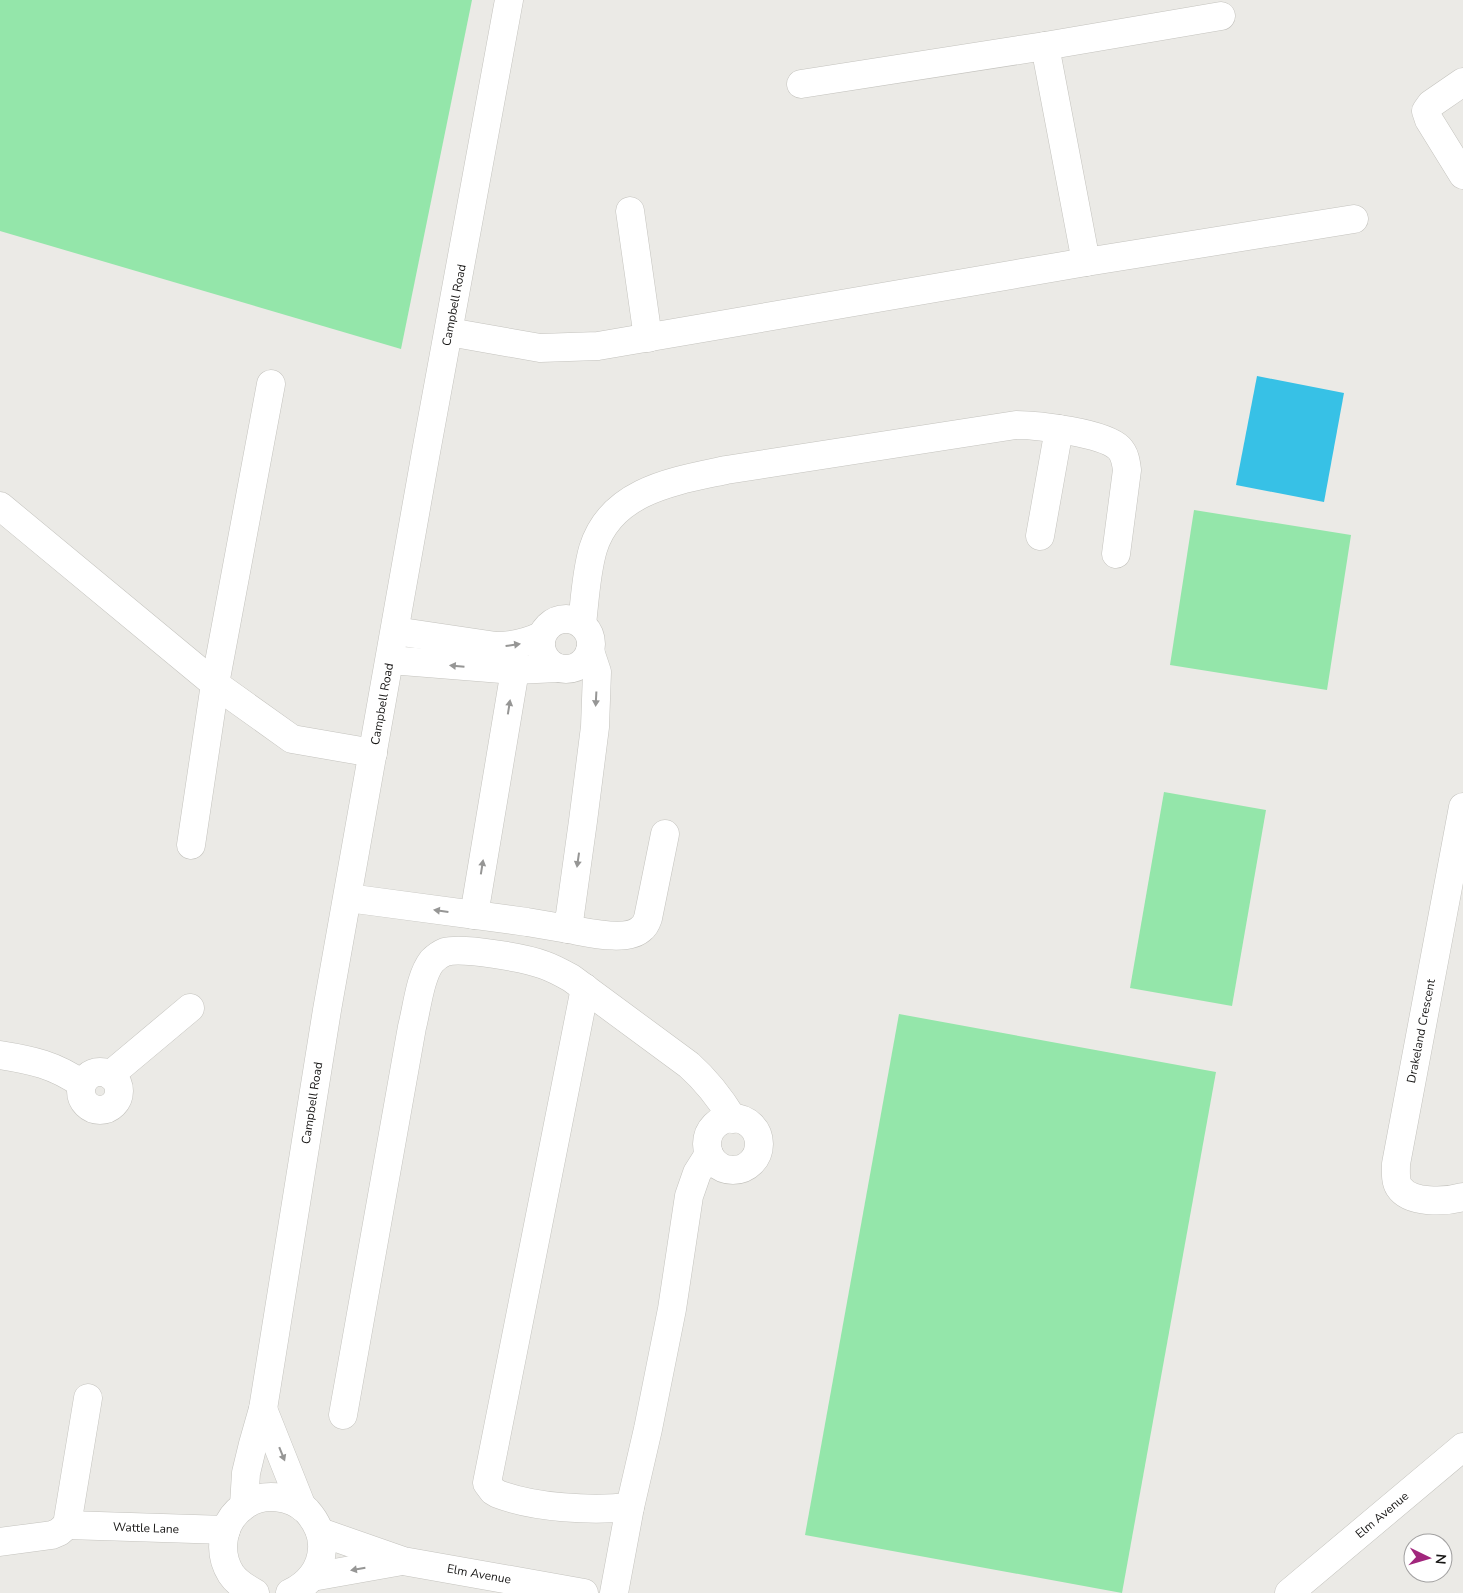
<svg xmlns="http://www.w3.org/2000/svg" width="1463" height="1593" font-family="'Nunito Sans',sans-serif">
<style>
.green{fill:#94e6aa}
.water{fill:#37c1e6}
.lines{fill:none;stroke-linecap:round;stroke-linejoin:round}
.minor-casing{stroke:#c4c3be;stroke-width:29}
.minor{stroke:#fff;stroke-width:28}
.oneway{fill:#969695}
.labels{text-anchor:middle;stroke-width:5;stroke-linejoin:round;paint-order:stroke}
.street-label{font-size:12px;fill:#161514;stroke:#fff}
</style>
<rect width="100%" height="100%" fill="#ebeae6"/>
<g class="green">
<path d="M 0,0 L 472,0 L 401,349 L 0,231 Z"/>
<path d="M 1194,510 L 1351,535 L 1327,690 L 1170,665 Z"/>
<path d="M 1164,792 L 1266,810 L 1232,1006 L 1130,988 Z"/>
<path d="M 899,1014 L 1216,1072 L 1122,1593 L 805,1535 Z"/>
</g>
<path class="water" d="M 1257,376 L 1344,393 L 1324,502 L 1236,485 Z"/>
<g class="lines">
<defs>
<g id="minor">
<path d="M 1045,46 L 1086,262"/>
<path d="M 1463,82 L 1431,104 L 1426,111 L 1429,120 L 1463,175"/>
<path d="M 801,84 L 1045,46 L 1221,16"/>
<path d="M 630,211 L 648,338"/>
<path d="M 449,332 L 540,348 L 598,346 L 1086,262 L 1354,219"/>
<path d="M 0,506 L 215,684 L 292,739 L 373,753"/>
<path d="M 1040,536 L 1059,429"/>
<circle cx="566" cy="644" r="25"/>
<path d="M 582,624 C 585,599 586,573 593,549 C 611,490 675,481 726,470 L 1016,425 C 1038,425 1104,433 1119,448 C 1125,454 1126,462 1127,470 L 1116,554"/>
<path d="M 395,631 L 496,646 C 513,646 526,643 541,636"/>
<path d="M 390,660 L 515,670 L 558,668"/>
<path d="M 1463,807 L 1396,1164 C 1396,1171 1395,1181 1399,1187 C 1410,1204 1446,1202 1463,1197"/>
<path d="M 191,845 L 215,684 L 271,384"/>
<path d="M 348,898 L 527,922 L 568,929 L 583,821 L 595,727 L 597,672 L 590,651"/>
<path d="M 474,915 L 515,670"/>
<path d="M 568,929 C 586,932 628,943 642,928 C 645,926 647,921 648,918 L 665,834"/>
<path d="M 585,988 L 487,1483 L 493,1491 L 498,1494 C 535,1508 591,1511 630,1507"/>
<path d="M 0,1055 C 32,1060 55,1065 82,1084"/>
<circle cx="100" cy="1091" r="19"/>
<path d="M 110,1075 L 190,1008"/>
<circle cx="733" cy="1144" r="26"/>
<path d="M 263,1409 L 302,1507"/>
<path d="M 343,1415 L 412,1027 C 417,1008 420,976 432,961 C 435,958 440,954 445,952 C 462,947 526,958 544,965 C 553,968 562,973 571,978 L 689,1065 C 707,1081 720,1098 733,1119"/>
<path d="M 244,1505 L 246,1473 L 253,1444 L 263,1409 L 327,1010 L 426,452 L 509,0"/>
<path d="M 67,1525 L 226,1530"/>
<path d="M 320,1532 L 403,1561 L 584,1593"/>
<path d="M 0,1542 L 52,1535 L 59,1532 L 67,1525 L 88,1398"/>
<path d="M 312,1577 L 402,1561"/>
<path d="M 255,1593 C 246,1588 237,1583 231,1574 C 217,1552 222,1521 244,1506 C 262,1492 291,1495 307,1511 C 316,1521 323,1535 322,1549 C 321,1569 308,1585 290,1593"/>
<path d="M 614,1593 L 630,1507 L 648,1429 L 672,1309 L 689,1196 L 697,1173 L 709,1154"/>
<path d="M 1289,1593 L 1463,1447"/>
</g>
</defs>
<use href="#minor" class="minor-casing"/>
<use href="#minor" class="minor"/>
</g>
<defs><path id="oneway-solid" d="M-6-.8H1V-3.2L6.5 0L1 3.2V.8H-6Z" transform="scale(1.25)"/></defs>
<g class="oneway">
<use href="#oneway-solid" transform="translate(513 645) rotate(-8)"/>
<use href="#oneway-solid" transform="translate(457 666) rotate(-175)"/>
<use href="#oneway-solid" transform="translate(596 699) rotate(93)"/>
<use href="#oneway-solid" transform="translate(509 707) rotate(-81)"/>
<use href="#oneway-solid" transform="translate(578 860) rotate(98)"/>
<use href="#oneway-solid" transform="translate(482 867) rotate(-81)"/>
<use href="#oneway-solid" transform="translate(441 911) rotate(-172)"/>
<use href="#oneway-solid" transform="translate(282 1454) rotate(68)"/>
<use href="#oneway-solid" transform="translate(358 1569) rotate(170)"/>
</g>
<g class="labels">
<g class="street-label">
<text transform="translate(454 305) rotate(-79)" y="4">Campbell Road</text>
<text transform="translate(382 704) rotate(-80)" y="4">Campbell Road</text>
<text transform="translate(1421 1031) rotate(-79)" y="4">Drakeland Crescent</text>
<text transform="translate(312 1103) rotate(-81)" y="4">Campbell Road</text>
<text transform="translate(1382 1515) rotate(-40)" y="4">Elm Avenue</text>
<text transform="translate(146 1528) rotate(2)" y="4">Wattle Lane</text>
<text transform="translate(479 1574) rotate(10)" y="4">Elm Avenue</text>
</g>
</g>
<g transform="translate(1428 1558) rotate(95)"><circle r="24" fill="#ffffff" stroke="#a2a1a1"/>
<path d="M0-4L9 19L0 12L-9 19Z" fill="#a1267c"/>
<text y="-8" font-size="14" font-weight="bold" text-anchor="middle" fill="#161514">N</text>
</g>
</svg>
